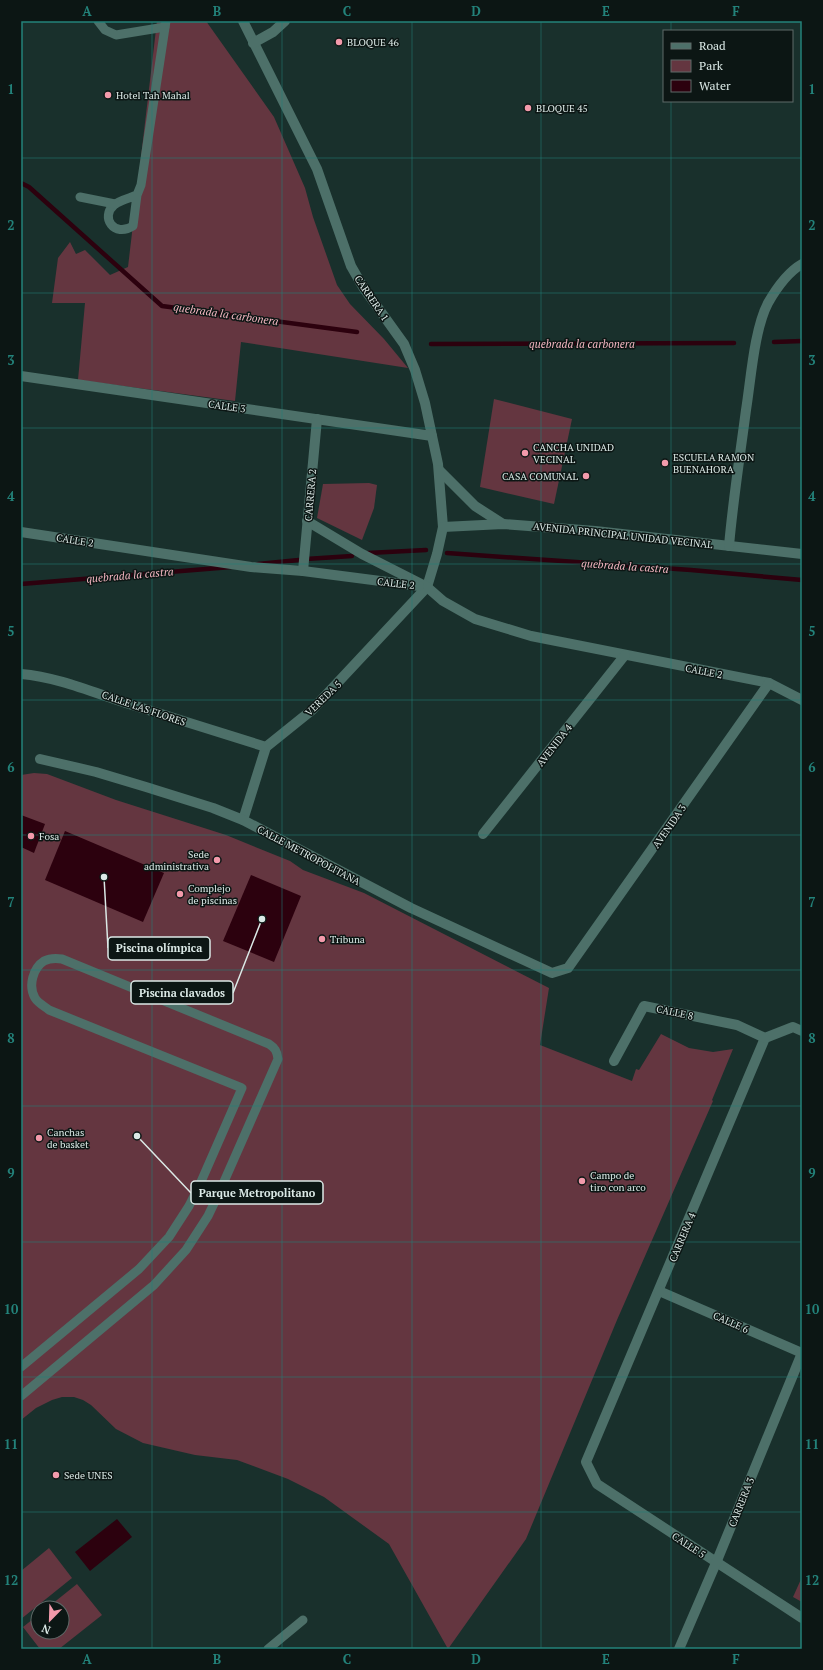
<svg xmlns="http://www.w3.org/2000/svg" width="823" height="1670" font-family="'PT Serif',serif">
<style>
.green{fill:#643640}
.water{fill:#2c010e}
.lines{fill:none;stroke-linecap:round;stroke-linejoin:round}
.stream{stroke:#2c010e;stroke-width:4.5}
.lane{stroke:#4d7069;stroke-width:9}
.street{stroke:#4d7069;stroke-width:10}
.grid{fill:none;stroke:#23827a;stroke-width:1;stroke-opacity:0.55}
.poi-dot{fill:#f39aab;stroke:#0c1614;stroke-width:1.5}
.labels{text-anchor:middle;stroke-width:3;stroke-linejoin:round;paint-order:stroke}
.poi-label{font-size:10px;fill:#dbe9e6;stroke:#0c1614;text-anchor:start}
.street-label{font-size:10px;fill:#dbe9e6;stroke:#0c1614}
.water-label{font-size:11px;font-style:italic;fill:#f5b7c2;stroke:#0c1614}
.leader{fill:none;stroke:#dbe9e6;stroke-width:1.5}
.callout-dot{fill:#dbe9e6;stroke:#0c1614;stroke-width:1.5}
.callout{fill:#0c1614;stroke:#dbe9e6;stroke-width:1.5}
.callout-label{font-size:11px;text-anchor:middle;font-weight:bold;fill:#dbe9e6}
.neatline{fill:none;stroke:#23827a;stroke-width:1.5}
.grid-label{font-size:13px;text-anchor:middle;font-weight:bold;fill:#23827a}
</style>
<rect width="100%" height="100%" fill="#19302c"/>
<g class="green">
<path d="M 157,21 L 206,21 L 274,117 L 305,188 L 313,217 L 337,285 L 350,304 L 384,339 L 408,368 L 241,342 L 235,401 L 78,380 L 85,303 L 52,303 L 58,258 L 70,242 L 76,254 L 85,250 L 110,275 L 128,267 Z"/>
<path d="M 494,399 L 572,419 L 554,504 L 480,487 Z"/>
<path d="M 369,483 L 377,485 L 374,508 L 362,540 L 317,518 L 323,484 Z"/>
<path d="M 34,773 L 47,774 L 116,800 L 226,835 L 290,861 L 303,870 L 364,893 L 549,988 L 540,1045 L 632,1081 L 636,1069 L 639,1070 L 661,1034 L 689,1048 L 713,1052 L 733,1049 L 712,1100 L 713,1101 L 617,1320 L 526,1539 L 448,1649 L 389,1544 L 324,1497 L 288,1479 L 237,1460 L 195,1455 L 143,1443 L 116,1429 L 91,1405 L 83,1400 L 74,1397 L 62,1397 L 52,1400 L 36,1408 L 21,1420 L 21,775 Z"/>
<path d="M 49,1548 L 72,1578 L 21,1619 L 21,1571 Z"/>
<path d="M 802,1577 L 802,1602 L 793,1597 Z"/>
<path d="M 77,1584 L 102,1615 L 59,1649 L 40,1649 L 23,1627 L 38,1615 L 38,1632 L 62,1632 L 62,1608 L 47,1608 Z"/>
</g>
<g class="water">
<path d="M 21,815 L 45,824 L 34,853 L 21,847 Z"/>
<path d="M 65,831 L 164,873 L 143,922 L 45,880 Z"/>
<path d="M 251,875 L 301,896 L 274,962 L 223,941 Z"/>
<path d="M 117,1519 L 132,1537 L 90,1571 L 75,1552 Z"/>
</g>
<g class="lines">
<g class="stream">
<path d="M 21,183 L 29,187 L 162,306 L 357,332"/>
<path d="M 774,342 L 802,341"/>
<path d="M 431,344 L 734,343"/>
<path d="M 368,553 L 426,550"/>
<path d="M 447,553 L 691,570 L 802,580"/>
<path d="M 306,559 L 352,556"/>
<path d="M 258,564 L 299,560"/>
<path d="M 21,584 L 231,567"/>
</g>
<g class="lane">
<path d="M 98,21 L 105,30 L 116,35 L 165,27"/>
<path d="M 137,195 C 130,198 120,200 114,205 C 100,217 114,238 133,226 L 137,195 L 141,185 L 166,21"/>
<path d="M 80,197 L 115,204"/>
<path d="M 21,1367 L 139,1269 L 169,1237 L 189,1206 L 200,1184 L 242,1088 L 49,1010 C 44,1006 38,1003 35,998 C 28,986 33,968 44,961 C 50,958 56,958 62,959 L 269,1044 C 275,1048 277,1051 278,1059 L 219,1193 L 208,1216 L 186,1250 L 154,1285 L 21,1396"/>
<path d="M 268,1649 L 303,1620"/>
</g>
<g class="street">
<path d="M 243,21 L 317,169 L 351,266 L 363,287 L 404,344 L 415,370 L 425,403 L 438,464 L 443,527 L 437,554 L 427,587 L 312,710 L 266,747 L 243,820"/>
<path d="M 253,43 L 273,32 L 285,21"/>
<path d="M 21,376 L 432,436"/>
<path d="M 439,470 L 475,506 L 503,524"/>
<path d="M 307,521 L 362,554 L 427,587 L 443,601 L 475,619 L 531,636 L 769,683 L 802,700"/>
<path d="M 443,527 L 503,524 L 595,531 L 802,554"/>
<path d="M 21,532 L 251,567 L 303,571 L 419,586"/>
<path d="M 729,546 C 733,500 740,456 746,410 C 751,379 754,330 768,303 C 776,289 788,272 802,264"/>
<path d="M 303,571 L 317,419"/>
<path d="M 21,674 C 57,677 92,692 126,703 C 173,718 219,732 266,747"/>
<path d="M 40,759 L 96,772 L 146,787 L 213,808 L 243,820 L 411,908 L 552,973 L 568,968 L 769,683"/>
<path d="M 483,834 L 625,655"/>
<path d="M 802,1031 L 793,1027 L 765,1038 L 586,1462 L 597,1484 L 802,1618"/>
<path d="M 614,1061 L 644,1006 L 737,1025 L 765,1038"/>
<path d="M 659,1291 L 802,1353"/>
<path d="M 679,1649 L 716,1563 L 802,1353"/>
</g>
</g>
<path class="grid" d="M 152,21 L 152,1649M 282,21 L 282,1649M 412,21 L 412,1649M 541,21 L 541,1649M 671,21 L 671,31M 671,101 L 671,1649M 21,158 L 802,158M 21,293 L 802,293M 21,428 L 802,428M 21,564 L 802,564M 21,700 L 802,700M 21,835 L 802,835M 21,970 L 802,970M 21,1106 L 802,1106M 21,1242 L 802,1242M 21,1377 L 802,1377M 21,1512 L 802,1512"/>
<g class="poi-dot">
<circle cx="339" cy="42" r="4"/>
<circle cx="108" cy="95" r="4"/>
<circle cx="528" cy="108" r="4"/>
<circle cx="525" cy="453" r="4"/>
<circle cx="665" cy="463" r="4"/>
<circle cx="586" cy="476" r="4"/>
<circle cx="31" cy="836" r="4"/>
<circle cx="217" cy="860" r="4"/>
<circle cx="180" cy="894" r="4"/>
<circle cx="322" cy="939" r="4"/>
<circle cx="39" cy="1138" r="4"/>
<circle cx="582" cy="1181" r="4"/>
<circle cx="56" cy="1475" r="4"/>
</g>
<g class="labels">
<g class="poi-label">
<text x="347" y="46">BLOQUE 46</text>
<text x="116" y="99">Hotel Tah Mahal</text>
<text x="536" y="112">BLOQUE 45</text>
<text x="533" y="451">CANCHA UNIDAD<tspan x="533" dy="12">VECINAL</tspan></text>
<text x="673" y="461">ESCUELA RAMON<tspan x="673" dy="12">BUENAHORA</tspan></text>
<text x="578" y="480" text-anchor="end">CASA COMUNAL</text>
<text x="39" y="840">Fosa</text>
<text x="209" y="858" text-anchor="end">Sede<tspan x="209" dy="12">administrativa</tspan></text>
<text x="188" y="892">Complejo<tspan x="188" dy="12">de piscinas</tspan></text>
<text x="330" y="943">Tribuna</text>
<text x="47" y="1136">Canchas<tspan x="47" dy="12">de basket</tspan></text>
<text x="590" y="1179">Campo de<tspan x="590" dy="12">tiro con arco</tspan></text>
<text x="64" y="1479">Sede UNES</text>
</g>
<g class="street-label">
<text transform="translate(372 298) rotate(56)" y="4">CARRERA 1</text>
<text transform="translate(227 406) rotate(8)" y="4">CALLE 3</text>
<text transform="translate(310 495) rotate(-85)" y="4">CARRERA 2</text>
<text transform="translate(623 535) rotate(6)" y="4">AVENIDA PRINCIPAL UNIDAD VECINAL</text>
<text transform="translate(75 540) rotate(9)" y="4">CALLE 2</text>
<text transform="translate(396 583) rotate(7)" y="4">CALLE 2</text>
<text transform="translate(704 671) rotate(11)" y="4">CALLE 2</text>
<text transform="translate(323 698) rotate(-44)" y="4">VEREDA 5</text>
<text transform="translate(144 708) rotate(19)" y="4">CALLE LAS FLORES</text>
<text transform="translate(554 745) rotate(-52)" y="4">AVENIDA 4</text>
<text transform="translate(669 826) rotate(-55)" y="4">AVENIDA 3</text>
<text transform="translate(309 855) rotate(28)" y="4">CALLE METROPOLITANA</text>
<text transform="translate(675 1012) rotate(12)" y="4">CALLE 8</text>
<text transform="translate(682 1237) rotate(-67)" y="4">CARRERA 4</text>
<text transform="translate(731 1322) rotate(24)" y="4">CALLE 6</text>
<text transform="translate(741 1502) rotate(-68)" y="4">CARRERA 3</text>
<text transform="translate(689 1545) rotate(33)" y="4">CALLE 5</text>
</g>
<g class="water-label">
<text transform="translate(226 314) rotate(8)" y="4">quebrada la carbonera</text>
<text x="582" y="348">quebrada la carbonera</text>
<text transform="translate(625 566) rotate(4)" y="4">quebrada la castra</text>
<text transform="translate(130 575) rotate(-5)" y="4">quebrada la castra</text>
</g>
</g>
<path class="leader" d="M104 877L108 948M262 919L233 993M137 1136L191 1193"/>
<g class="callout-dot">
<circle cx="104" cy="877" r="4"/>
<circle cx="262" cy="919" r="4"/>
<circle cx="137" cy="1136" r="4"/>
</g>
<g class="callout">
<rect x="108" y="937" width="102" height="23" rx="4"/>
<rect x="131" y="981" width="102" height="23" rx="4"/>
<rect x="191" y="1181" width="132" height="23" rx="4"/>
</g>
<g class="callout-label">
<text x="159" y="952">Piscina olímpica</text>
<text x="182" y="997">Piscina clavados</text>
<text x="257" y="1197">Parque Metropolitano</text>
</g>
<rect width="823" height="1670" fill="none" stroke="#0c1614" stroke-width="44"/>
<rect x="663" y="30" width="130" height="72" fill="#0c1614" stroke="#5f6a68"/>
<rect x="671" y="43" width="20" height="6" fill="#4d7069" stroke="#5f6a68"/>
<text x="699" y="50" font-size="12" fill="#dbe9e6">Road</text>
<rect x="671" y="60" width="20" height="12" fill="#643640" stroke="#5f6a68"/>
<text x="699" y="70" font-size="12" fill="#dbe9e6">Park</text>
<rect x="671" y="80" width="20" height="12" fill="#2c010e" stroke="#5f6a68"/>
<text x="699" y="90" font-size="12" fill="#dbe9e6">Water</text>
<g transform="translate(50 1620) rotate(203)"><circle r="19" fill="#0c1614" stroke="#5f6a68"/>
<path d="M0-3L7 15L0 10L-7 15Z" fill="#f39aab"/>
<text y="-6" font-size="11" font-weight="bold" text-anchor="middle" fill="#dbe9e6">N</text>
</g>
<rect x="22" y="22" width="779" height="1626" class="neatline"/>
<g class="grid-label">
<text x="87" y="16">A</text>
<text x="217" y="16">B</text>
<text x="347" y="16">C</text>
<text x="476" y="16">D</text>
<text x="606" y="16">E</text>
<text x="736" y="16">F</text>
<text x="11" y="94">1</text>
<text x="812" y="94">1</text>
<text x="11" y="230">2</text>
<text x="812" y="230">2</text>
<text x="11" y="365">3</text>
<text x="812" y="365">3</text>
<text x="11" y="501">4</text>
<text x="812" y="501">4</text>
<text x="11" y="636">5</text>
<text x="812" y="636">5</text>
<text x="11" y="772">6</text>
<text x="812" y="772">6</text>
<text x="11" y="907">7</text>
<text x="812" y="907">7</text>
<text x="11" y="1043">8</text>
<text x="812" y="1043">8</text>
<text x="11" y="1178">9</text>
<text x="812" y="1178">9</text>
<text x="11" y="1314">10</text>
<text x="812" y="1314">10</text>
<text x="11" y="1449">11</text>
<text x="812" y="1449">11</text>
<text x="11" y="1585">12</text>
<text x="812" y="1585">12</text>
<text x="87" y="1664">A</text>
<text x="217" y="1664">B</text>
<text x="347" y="1664">C</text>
<text x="476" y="1664">D</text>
<text x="606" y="1664">E</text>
<text x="736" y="1664">F</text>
</g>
</svg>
